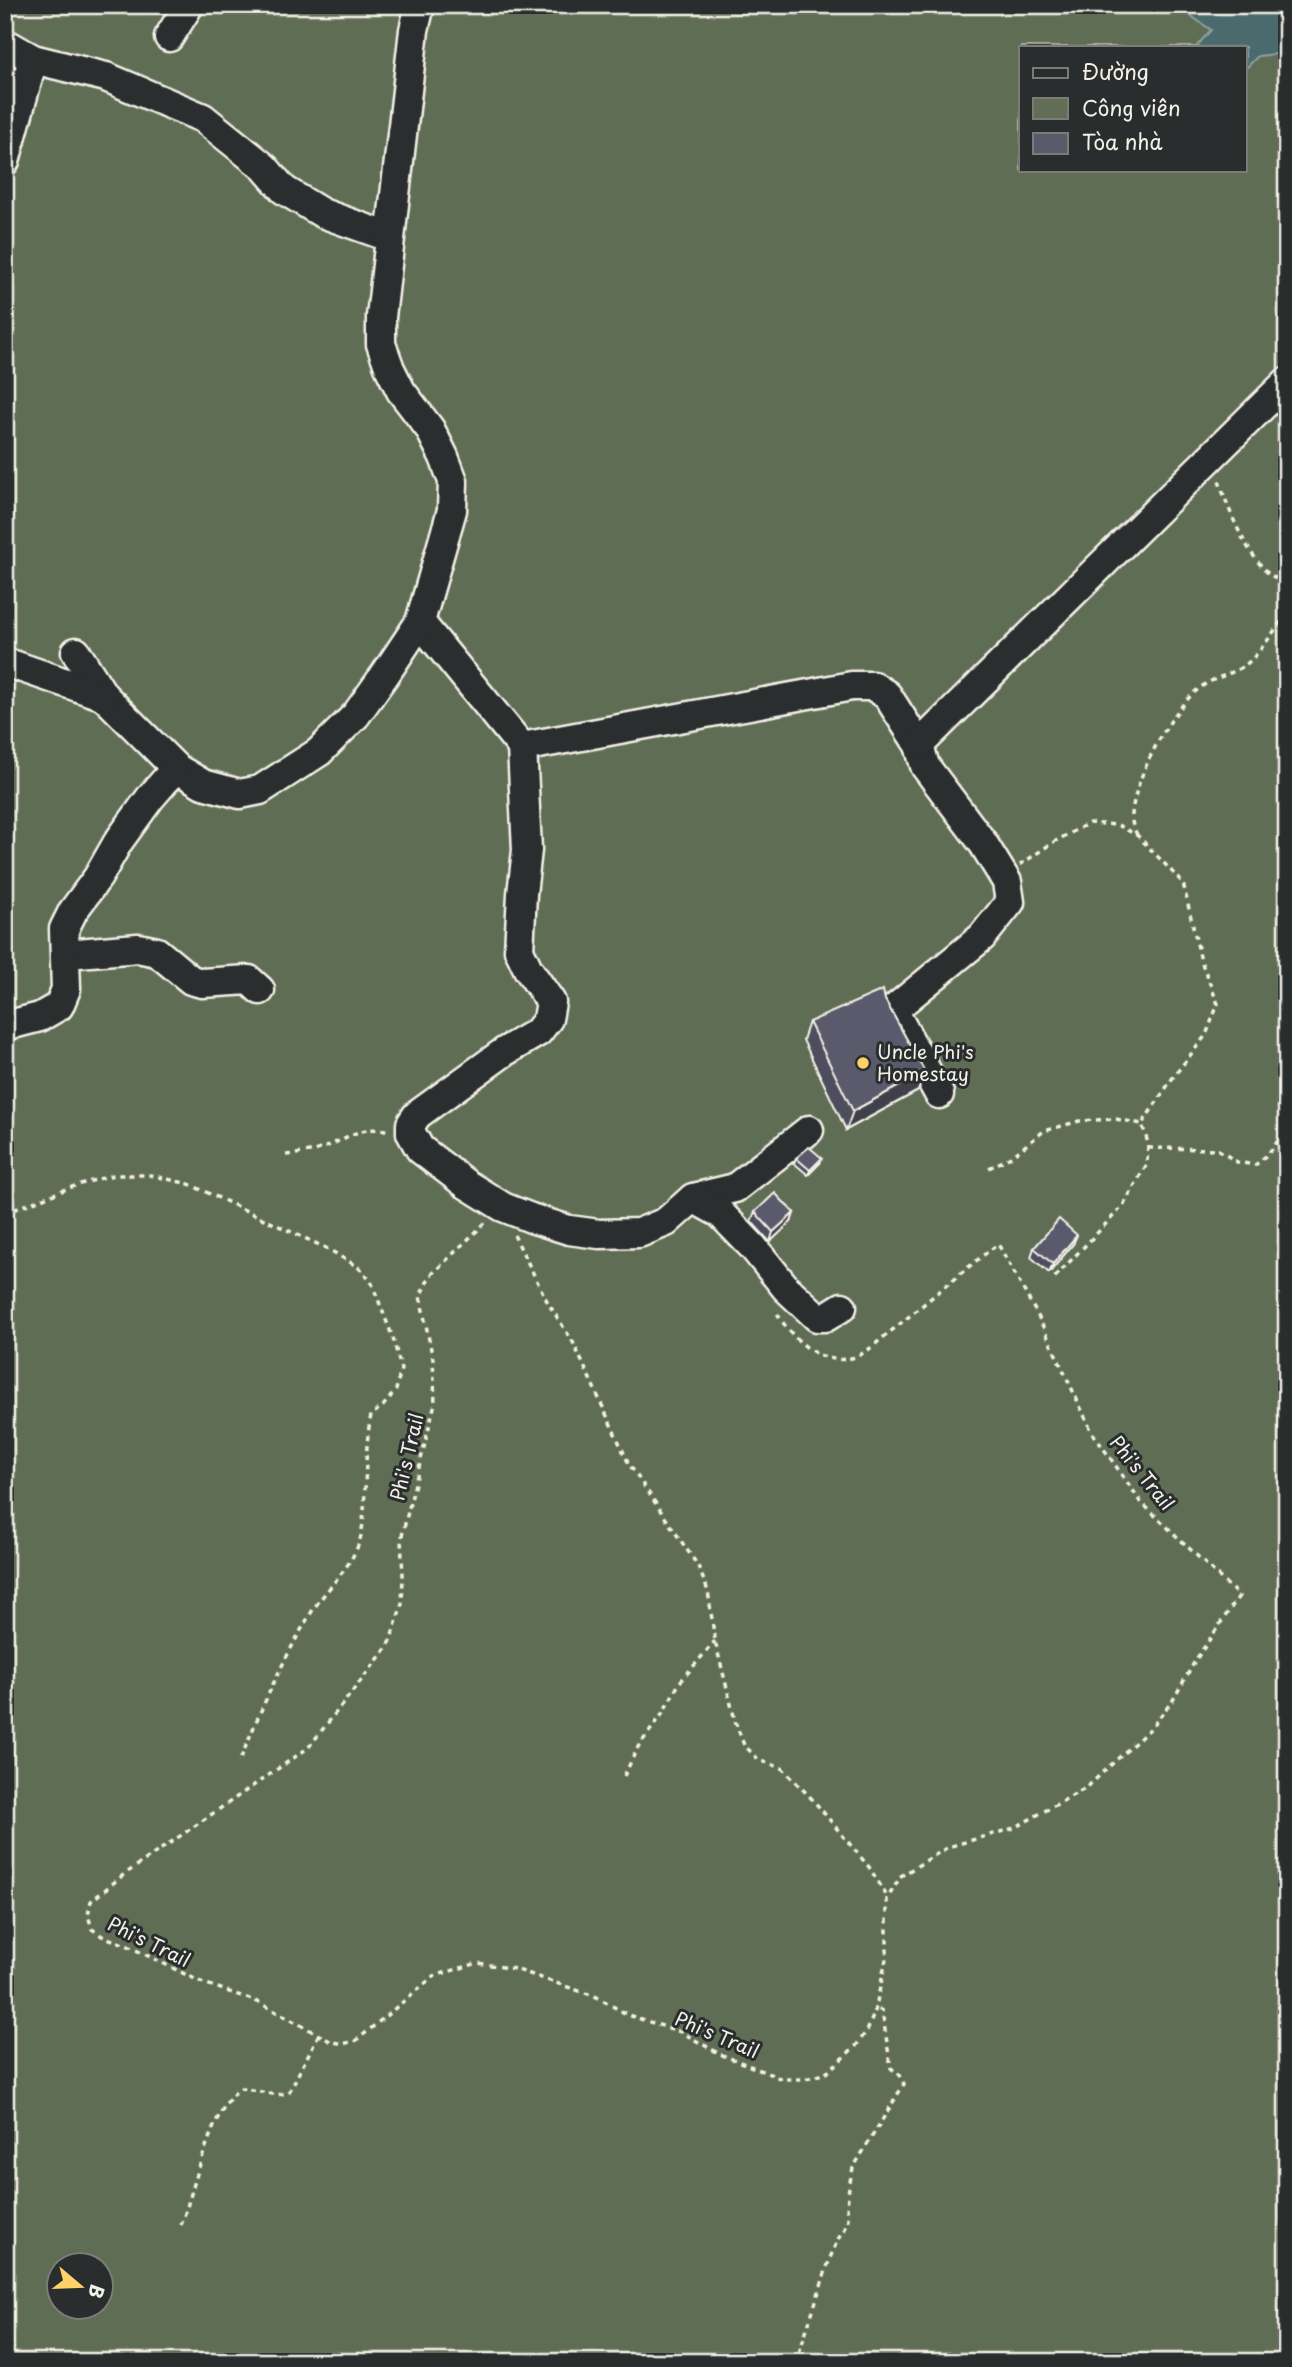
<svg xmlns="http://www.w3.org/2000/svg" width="1292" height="2367" font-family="'Playpen Sans',sans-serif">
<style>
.green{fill:#616d54;stroke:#aaaf9e;stroke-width:2;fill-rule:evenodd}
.water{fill:#4c6b6d;stroke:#8fa19e;stroke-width:2}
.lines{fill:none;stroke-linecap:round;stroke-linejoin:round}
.minor-casing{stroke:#f4f1e8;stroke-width:33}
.path{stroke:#f4f1e8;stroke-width:3.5;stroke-dasharray:5 5;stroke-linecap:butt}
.minor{stroke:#2a2d2e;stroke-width:28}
.wall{fill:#4d4d5d;stroke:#f4f1e8;stroke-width:2}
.shaded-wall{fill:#3f3f4c;stroke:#f4f1e8;stroke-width:2}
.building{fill:#5a5a6c;stroke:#f4f1e8;stroke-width:2}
.poi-dot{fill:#ffd166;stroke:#2a2d2e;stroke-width:2.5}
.labels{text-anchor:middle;stroke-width:6;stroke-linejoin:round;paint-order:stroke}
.poi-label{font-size:19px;fill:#f4f1e8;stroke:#2a2d2e;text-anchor:start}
.street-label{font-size:19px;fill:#f4f1e8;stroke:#2a2d2e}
</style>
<rect width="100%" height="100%" fill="#2a2d2e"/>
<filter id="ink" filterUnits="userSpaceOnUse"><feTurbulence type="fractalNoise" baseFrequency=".0143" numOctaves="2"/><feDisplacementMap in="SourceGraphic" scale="14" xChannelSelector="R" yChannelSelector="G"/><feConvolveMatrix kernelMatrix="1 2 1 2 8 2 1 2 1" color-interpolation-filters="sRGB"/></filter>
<g filter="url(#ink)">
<path class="green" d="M 5,5 L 1287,5 L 1287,2362 L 5,2362 ZM 1021,47 L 1245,47 L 1245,170 L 1021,170 ZM 60,2266 L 102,2266 L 102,2308 L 60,2308 Z"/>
<path class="water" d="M 1188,5 L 1287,5 L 1287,53 L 1258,56 L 1245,69 L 1245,47 L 1196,47 L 1211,30 L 1184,11 Z"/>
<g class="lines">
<defs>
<g id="minor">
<path d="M 169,37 L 189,5"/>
<path d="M 5,43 L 33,59 L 106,77 L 203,118 L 264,167 L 284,190 L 322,213 L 389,237"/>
<path d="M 5,161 L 33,59"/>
<path d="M 420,622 L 522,747 L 852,686 L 873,686 L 887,695 L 919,745 L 925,766 L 983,843 L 1007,882 L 1010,902 L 982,937 L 893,1010 L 939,1094"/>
<path d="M 76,652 L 104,696 L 176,768 L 203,784 L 240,794 L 260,790 L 319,752 L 356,715 L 386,673 L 420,622 L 452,510 L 453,481 L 444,457 L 430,429 L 401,391 L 390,369 L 381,344 L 381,317 L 414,30 L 420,5"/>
<path d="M 5,662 L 104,696"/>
<path d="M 919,745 L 1287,382"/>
<path d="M 522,747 L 527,850 L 522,894 L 519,950 L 528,969 L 551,1002 L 548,1019 L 538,1032 L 504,1052 L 417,1115 L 411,1124 L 411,1133 L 420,1149 L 466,1184 L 503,1207 L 531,1218 L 569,1230 L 599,1234 L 639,1233 L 666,1222 L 693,1198 L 735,1188 L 809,1130"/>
<path d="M 66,954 L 138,948 L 157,952 L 191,980 L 202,983 L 249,980 L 260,990"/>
<path d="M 5,1026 L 40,1017 L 59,1006 L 66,989 L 64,929 L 73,911 L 98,877 L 118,842 L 150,798 L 176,768"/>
<path d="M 693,1198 L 720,1213 L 753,1247 L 786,1288 L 817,1317 L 826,1317 L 842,1307"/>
</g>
</defs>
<use href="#minor" class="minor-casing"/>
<g class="path">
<path d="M 1219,481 C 1230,513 1243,548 1268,573 C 1273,577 1281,580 1287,584"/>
<path d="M 1137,835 C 1135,830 1132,825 1132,820 C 1130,784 1173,704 1204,685 C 1218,676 1238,673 1251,660 C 1263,648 1277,627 1287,613"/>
<path d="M 1020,865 L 1052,843 L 1089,823 L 1118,825 L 1138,836 L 1183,883 L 1201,961 L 1218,1004 L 1206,1035 L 1174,1076 L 1142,1124 L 1148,1143 L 1147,1164 L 1123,1206 L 1054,1278"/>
<path d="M 1148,1148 L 1217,1149 L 1237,1162 L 1255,1165 C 1274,1151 1284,1135 1287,1112"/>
<path d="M 286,1155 C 295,1154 305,1153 314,1151 C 343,1143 358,1123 390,1131"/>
<path d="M 989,1168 L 1011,1157 L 1044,1131 L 1079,1121 L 1116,1119 L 1142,1124"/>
<path d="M 5,1213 L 77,1185 L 113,1175 L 150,1175 L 189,1184 L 328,1249 L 358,1267 L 371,1281 L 393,1338 L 401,1369 L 396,1390 L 383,1406 L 371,1415 C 365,1446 366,1479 364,1511 C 363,1523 362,1537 357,1548 C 346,1573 325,1590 311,1613 C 282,1661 260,1711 239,1763"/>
<path d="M 485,1223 L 430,1276 L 420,1296 L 433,1359 L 435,1403 L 401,1540 L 403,1575 L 402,1604 L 389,1645 L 308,1748 L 122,1876 L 91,1901 L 88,1915 L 92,1929 L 102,1936 L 126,1945 L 201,1982 L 258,2002 L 330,2041 L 343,2044 L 357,2040 L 434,1976 L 478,1963 L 515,1969 L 597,1997 L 628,2015 L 681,2032 L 720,2054 L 782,2079 L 806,2079 L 826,2073 L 856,2046 L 868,2029 L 875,2011 L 887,1955 L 887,1899 L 901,1876 L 948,1847 L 1014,1828 L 1086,1788 L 1151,1728 L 1173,1700 L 1195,1661 L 1239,1596 L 1141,1502 L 1092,1432 L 1038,1316 L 998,1244 C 961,1272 926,1303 890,1332 C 879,1340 867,1353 855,1357 C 821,1368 792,1339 777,1313"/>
<path d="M 514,1235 L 548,1303 L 573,1342 L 629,1464 L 698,1566 L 708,1591 L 715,1641 L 736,1724 L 744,1745 L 759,1760 L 782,1768 L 813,1800 L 869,1867 L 888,1898"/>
<path d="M 624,1776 L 638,1747 L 661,1716 L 680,1682 L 715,1641"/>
<path d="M 181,2225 C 194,2190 211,2107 241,2088 L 278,2095 L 289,2092 L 319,2034"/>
<path d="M 796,2362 L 830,2258 L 838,2239 L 845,2229 L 848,2219 L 847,2206 L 849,2186 L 853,2168 L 904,2084 L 900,2075 L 891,2068 L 882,2011 L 876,2008"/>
</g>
<use href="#minor" class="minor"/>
</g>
<g class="wall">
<path d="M 885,1000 L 925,1072 L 918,1091 L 846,1130 L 803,1040 L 809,1022 Z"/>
<path d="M 796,1158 L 820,1163 L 808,1175 L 794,1163 Z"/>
<path d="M 755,1212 L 794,1213 L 791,1222 L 770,1242 L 751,1221 Z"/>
<path d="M 1073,1244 L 1049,1273 L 1031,1257 L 1034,1248 Z"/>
</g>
<g class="shaded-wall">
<path d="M 925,1072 L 918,1091 L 846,1130 L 853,1111 Z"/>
<path d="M 822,1158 L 820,1163 L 808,1175 L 810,1170 Z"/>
<path d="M 794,1213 L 791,1222 L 770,1242 L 773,1232 Z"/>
<path d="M 1077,1235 L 1073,1244 L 1049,1273 L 1053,1264 Z"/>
</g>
<g class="building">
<path d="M 883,990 L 885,1000 L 925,1072 L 853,1111 L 809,1022 Z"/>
<path d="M 809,1147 L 822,1158 L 810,1170 L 796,1158 Z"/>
<path d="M 775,1193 L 794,1213 L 773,1232 L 755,1212 Z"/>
<path d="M 1059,1219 L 1077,1235 L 1053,1264 L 1034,1248 Z"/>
</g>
</g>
<circle class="poi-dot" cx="863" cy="1063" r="7"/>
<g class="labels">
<g class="poi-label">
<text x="877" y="1059">Uncle Phi's<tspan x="877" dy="22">Homestay</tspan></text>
</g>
<g class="street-label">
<text transform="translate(407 1457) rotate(-77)" y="7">Phi's Trail</text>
<text transform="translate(1142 1473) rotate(51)" y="7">Phi's Trail</text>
<text transform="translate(149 1942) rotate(26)" y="7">Phi's Trail</text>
<text transform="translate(717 2035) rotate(23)" y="7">Phi's Trail</text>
</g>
</g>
<rect width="1292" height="2367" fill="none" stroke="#2a2d2e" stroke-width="28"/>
<rect x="14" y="14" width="1264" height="2339" fill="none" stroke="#f4f1e8" stroke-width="2.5" filter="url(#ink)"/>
<rect x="1019" y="46" width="228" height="126" fill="#2a2d2e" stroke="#7b7b78" stroke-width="2"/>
<rect x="1033" y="68" width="35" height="10" fill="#2a2d2e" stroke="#7b7b78" stroke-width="2"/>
<text x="1082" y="80" font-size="21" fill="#f4f1e8">Đường</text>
<rect x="1033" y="98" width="35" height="21" fill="#616d54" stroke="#7b7b78" stroke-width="2"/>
<text x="1082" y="116" font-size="21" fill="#f4f1e8">Công viên</text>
<rect x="1033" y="133" width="35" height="21" fill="#5a5a6c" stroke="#7b7b78" stroke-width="2"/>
<text x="1082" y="150" font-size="21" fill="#f4f1e8">Tòa nhà</text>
<g transform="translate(80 2286) rotate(109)"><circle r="33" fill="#2a2d2e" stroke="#7b7b78" stroke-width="2"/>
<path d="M0-5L12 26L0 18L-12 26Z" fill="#ffd166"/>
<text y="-10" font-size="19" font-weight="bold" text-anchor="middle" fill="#f4f1e8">B</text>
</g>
</svg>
